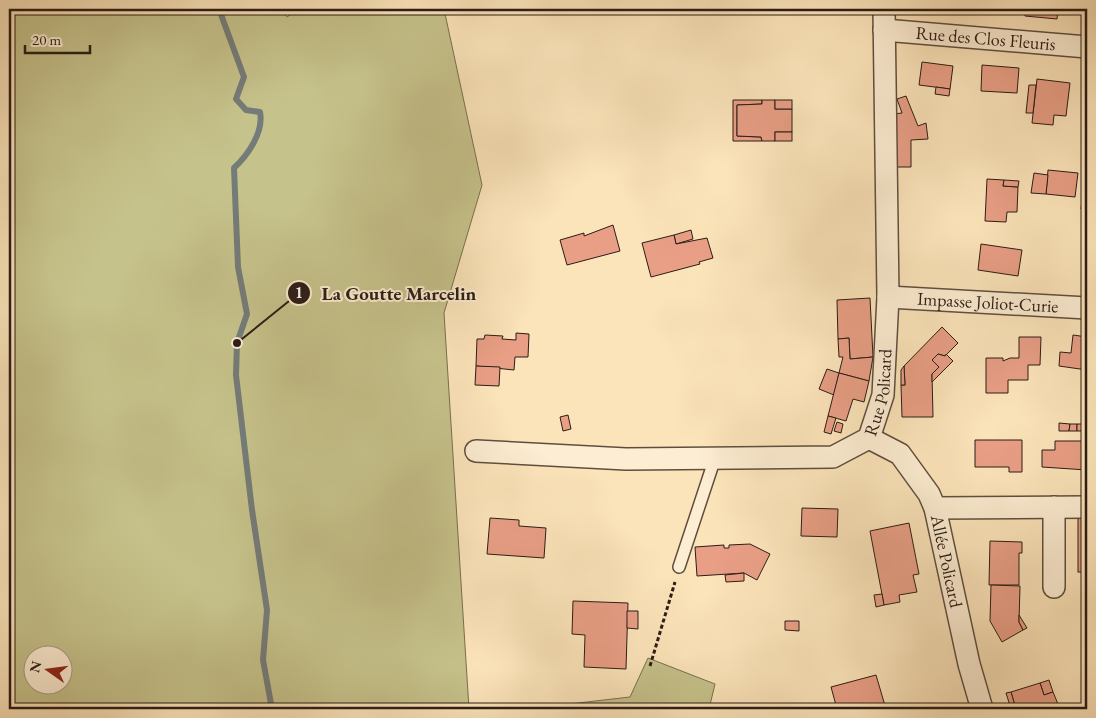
<svg xmlns="http://www.w3.org/2000/svg" width="1096" height="718" font-family="'EB Garamond',serif">
<style>
.green{fill:#c6c28b;stroke:#786f50;fill-rule:evenodd}
.lines{fill:none;stroke-linecap:round;stroke-linejoin:round}
.stream{stroke:#747c79;stroke-width:6}
.building{fill:#e99f86;stroke:#2b1c16}
.lane-casing{stroke:#5f4e3f;stroke-width:14}
.street-casing{stroke:#5f4e3f;stroke-width:24}
.path{stroke:#2b1c16;stroke-width:3;stroke-dasharray:4 2.5;stroke-linecap:butt}
.lane{stroke:#fdedd2;stroke-width:11}
.street{stroke:#fdedd2;stroke-width:21}
.labels{text-anchor:middle;stroke-width:4;stroke-linejoin:round;paint-order:stroke}
.street-label{font-size:18px;fill:#2b1c16;stroke:#fdedd2}
.leader{fill:none;stroke:#2b1c16;stroke-width:2}
.callout-dot{fill:#2b1c16;stroke:#fdedd2;stroke-width:2}
.mark-label{font-size:15px;text-anchor:middle;font-weight:bold;fill:#fff}
.callout-label{font-size:19px;text-anchor:middle;font-weight:bold;fill:#2b1c16;stroke:#fdedd2;stroke-width:4;stroke-linejoin:round;paint-order:stroke}
</style>
<rect width="100%" height="100%" fill="#fce4ba"/>
<filter id="stains"><feTurbulence type="fractalNoise" baseFrequency=".004" numOctaves="4"/><feColorMatrix values="0 0 0 0 .2 0 0 0 0 .09 0 0 0 0 .02 0 0 0 .5 -.17"/></filter>
<radialGradient id="worn" r=".72"><stop offset=".6" stop-color="#630" stop-opacity="0"/><stop offset="1" stop-color="#630" stop-opacity=".3"/></radialGradient>
<g class="green">
<path d="M 9,9 L 282,9 L 287,17 L 299,9 L 444,9 L 482,185 L 444,313 L 469,709 L 9,709 ZM 32,656 L 62,656 L 62,686 L 32,686 Z"/>
<path d="M 648,658 L 715,684 L 709,709 L 526,709 L 630,697 Z"/>
</g>
<g class="lines">
<path class="stream" d="M 219,9 L 244,77 L 236,99 L 246,110 L 260,112 C 264,132 248,155 234,168 L 238,267 L 247,314 L 237,343 L 236,375 L 252,510 L 267,610 L 263,660 L 272,709"/>
</g>
<g class="building">
<path d="M 981,9 L 1001,9 L 1000,14 L 981,13 Z"/>
<path d="M 1026,9 L 1058,9 L 1057,19 L 1025,16 Z"/>
<path d="M 1084,9 L 1087,9 L 1087,15 L 1083,15 Z"/>
<path d="M 922,62 L 953,66 L 950,89 L 919,85 Z"/>
<path d="M 982,65 L 1019,68 L 1017,93 L 981,91 Z"/>
<path d="M 1037,79 L 1070,83 L 1066,116 L 1054,115 L 1053,125 L 1032,123 Z"/>
<path d="M 1029,85 L 1036,85 L 1033,113 L 1026,113 Z"/>
<path d="M 936,87 L 950,89 L 949,96 L 935,94 Z"/>
<path d="M 906,96 L 918,126 L 926,123 L 928,139 L 911,140 L 911,167 L 895,167 L 893,114 L 902,113 L 897,99 Z"/>
<path d="M 733,100 L 762,100 L 762,104 L 737,105 L 737,136 L 761,137 L 762,141 L 733,141 Z"/>
<path d="M 762,100 L 775,100 L 775,109 L 792,109 L 792,132 L 775,132 L 775,141 L 762,141 L 761,137 L 737,136 L 737,105 L 762,104 Z"/>
<rect x="775" y="100" width="17" height="9"/>
<rect x="775" y="132" width="17" height="9"/>
<path d="M 1048,170 L 1078,173 L 1075,197 L 1046,194 Z"/>
<path d="M 1034,173 L 1048,175 L 1046,194 L 1031,193 Z"/>
<path d="M 987,179 L 1004,180 L 1003,186 L 1018,187 L 1017,212 L 1007,212 L 1006,222 L 985,221 Z"/>
<path d="M 1004,180 L 1019,181 L 1018,187 L 1003,186 Z"/>
<path d="M 1082,200 L 1087,200 L 1087,209 L 1081,209 Z"/>
<path d="M 613,225 L 620,251 L 567,265 L 560,240 L 584,233 L 584,236 Z"/>
<path d="M 691,230 L 693,239 L 676,244 L 674,235 Z"/>
<path d="M 674,235 L 676,244 L 707,238 L 713,258 L 699,262 L 700,264 L 651,277 L 642,243 Z"/>
<path d="M 981,244 L 1022,250 L 1018,276 L 978,270 Z"/>
<path d="M 870,298 L 873,357 L 850,359 L 849,338 L 838,339 L 837,300 Z"/>
<path d="M 942,327 L 958,343 L 945,356 L 938,354 L 932,360 L 939,367 L 932,374 L 933,417 L 902,417 L 901,385 L 905,385 L 904,366 Z"/>
<path d="M 516,333 L 529,334 L 528,357 L 515,357 L 514,370 L 476,366 L 477,339 L 484,339 L 485,335 L 503,336 L 502,339 L 516,340 Z"/>
<path d="M 1073,335 L 1087,337 L 1087,370 L 1059,366 L 1060,352 L 1071,353 Z"/>
<path d="M 1019,337 L 1041,337 L 1040,365 L 1028,365 L 1028,380 L 1008,380 L 1008,393 L 986,393 L 986,358 L 1003,358 L 1003,361 L 1010,358 L 1019,358 Z"/>
<path d="M 849,338 L 850,359 L 873,357 L 869,381 L 839,373 L 843,357 L 839,357 L 838,339 Z"/>
<path d="M 938,354 L 945,356 L 946,354 L 953,361 L 932,382 L 932,374 L 939,367 L 932,360 Z"/>
<path d="M 476,366 L 500,367 L 499,386 L 475,385 Z"/>
<path d="M 904,366 L 905,385 L 901,385 L 901,370 Z"/>
<path d="M 827,369 L 839,373 L 834,395 L 819,389 Z"/>
<path d="M 839,373 L 869,381 L 864,402 L 853,399 L 846,421 L 828,416 Z"/>
<path d="M 568,415 L 571,429 L 563,431 L 560,417 Z"/>
<path d="M 828,416 L 836,418 L 831,434 L 824,432 Z"/>
<path d="M 837,422 L 843,424 L 841,433 L 834,431 Z"/>
<path d="M 1059,423 L 1070,424 L 1069,431 L 1059,431 Z"/>
<path d="M 1070,424 L 1077,424 L 1077,431 L 1069,431 Z"/>
<path d="M 1077,424 L 1086,424 L 1085,431 L 1077,431 Z"/>
<path d="M 975,440 L 1022,440 L 1022,472 L 1009,472 L 1009,467 L 975,467 Z"/>
<path d="M 1055,441 L 1087,441 L 1087,470 L 1042,467 L 1042,450 L 1055,450 Z"/>
<path d="M 802,508 L 838,509 L 837,537 L 801,536 Z"/>
<rect x="1078" y="517" width="9" height="55"/>
<path d="M 490,518 L 519,520 L 519,526 L 546,528 L 544,558 L 487,554 Z"/>
<path d="M 909,523 L 919,574 L 913,575 L 917,592 L 899,595 L 900,602 L 884,605 L 870,531 Z"/>
<path d="M 990,541 L 1022,542 L 1022,553 L 1019,553 L 1019,585 L 989,585 Z"/>
<path d="M 750,544 L 770,554 L 757,580 L 744,573 L 697,576 L 695,547 L 724,545 L 724,548 L 729,548 L 729,545 Z"/>
<path d="M 744,573 L 744,581 L 726,582 L 725,575 Z"/>
<path d="M 991,585 L 1020,586 L 1019,622 L 1023,630 L 1002,642 L 990,621 Z"/>
<path d="M 882,594 L 884,605 L 876,607 L 874,595 Z"/>
<rect x="1084" y="597" width="3" height="13"/>
<path d="M 573,601 L 628,603 L 626,669 L 584,667 L 585,635 L 572,634 Z"/>
<path d="M 1084,610 L 1087,610 L 1087,634 L 1083,633 Z"/>
<path d="M 627,611 L 638,611 L 638,629 L 627,628 Z"/>
<path d="M 1019,615 L 1027,628 L 1023,630 L 1019,622 Z"/>
<path d="M 785,621 L 799,621 L 799,631 L 785,630 Z"/>
<path d="M 1083,633 L 1087,634 L 1087,647 L 1082,647 Z"/>
<path d="M 876,675 L 886,709 L 837,709 L 831,687 Z"/>
<path d="M 1049,680 L 1053,692 L 1044,695 L 1040,683 Z"/>
<path d="M 1040,683 L 1044,695 L 1053,692 L 1060,709 L 1016,709 L 1011,692 Z"/>
<path d="M 1011,692 L 1016,709 L 1011,709 L 1006,693 Z"/>
</g>
<g class="lines">
<defs>
<path id="lane" d="M 679,567 L 715,458"/>
<g id="street">
<path id="s1" d="M 884,30 L 1087,47"/>
<path id="s2" d="M 888,297 L 1087,308"/>
<path id="s3" d="M 869,438 L 900,454 L 929,494 L 935,508 L 969,664 L 982,709"/>
<path id="s4" d="M 476,451 L 626,459 L 833,457 L 869,438 L 883,395 L 888,297 L 884,9"/>
<path d="M 1054,507 L 1054,587"/>
<path d="M 935,508 L 1087,507"/>
</g>
</defs>
<use href="#lane" class="lane-casing"/>
<use href="#street" class="street-casing"/>
<path class="path" d="M 650,666 L 675,582"/>
<use href="#lane" class="lane"/>
<use href="#street" class="street"/>
</g>
<g class="labels">
<g class="street-label">
<text dy="6" stroke="none"><textPath href="#s1" startOffset="102">Rue des Clos Fleuris</textPath></text>
<text dy="6" stroke="none"><textPath href="#s2" startOffset="100">Impasse Joliot-Curie</textPath></text>
<text dy="6" stroke="none"><textPath href="#s4" startOffset="445">Rue Policard</textPath></text>
<text dy="6" stroke="none"><textPath href="#s3" startOffset="154">Allée Policard</textPath></text>
</g>
</g>
<path class="leader" d="M237 343L299 293"/>
<g class="callout-dot">
<circle cx="237" cy="343" r="5"/>
<circle cx="299" cy="293" r="12"/>
</g>
<g class="mark-label">
<text x="299" y="298">1</text>
</g>
<g class="callout-label">
<text x="399" y="300">La Goutte Marcelin</text>
</g>
<rect width="1096" height="718" fill="none" stroke="#fce4ba" stroke-width="30"/>
<rect x="10" y="10" width="1076" height="698" fill="none" stroke="#2b1c16" stroke-width="2.5"/>
<rect x="15" y="15" width="1066" height="688" fill="none" stroke="#2b1c16"/>
<g transform="translate(48 670) rotate(284)"><circle r="24" fill="#fdedd2" stroke="#a99987"/>
<path d="M0-4L9 19L0 12L-9 19Z" fill="#8f2418"/>
<text y="-8" font-size="14" font-weight="bold" text-anchor="middle" fill="#2b1c16">N</text>
</g>
<path d="M25 45v8h65v-8" fill="none" stroke="#2b1c16" stroke-width="2.5"/>
<text x="32" y="45" font-size="15" fill="#2b1c16" stroke="#fdedd2" stroke-width="4" paint-order="stroke">20 m</text>
<rect width="100%" height="100%" filter="url(#stains)"/>
<rect width="100%" height="100%" fill="url(#worn)"/>
</svg>
